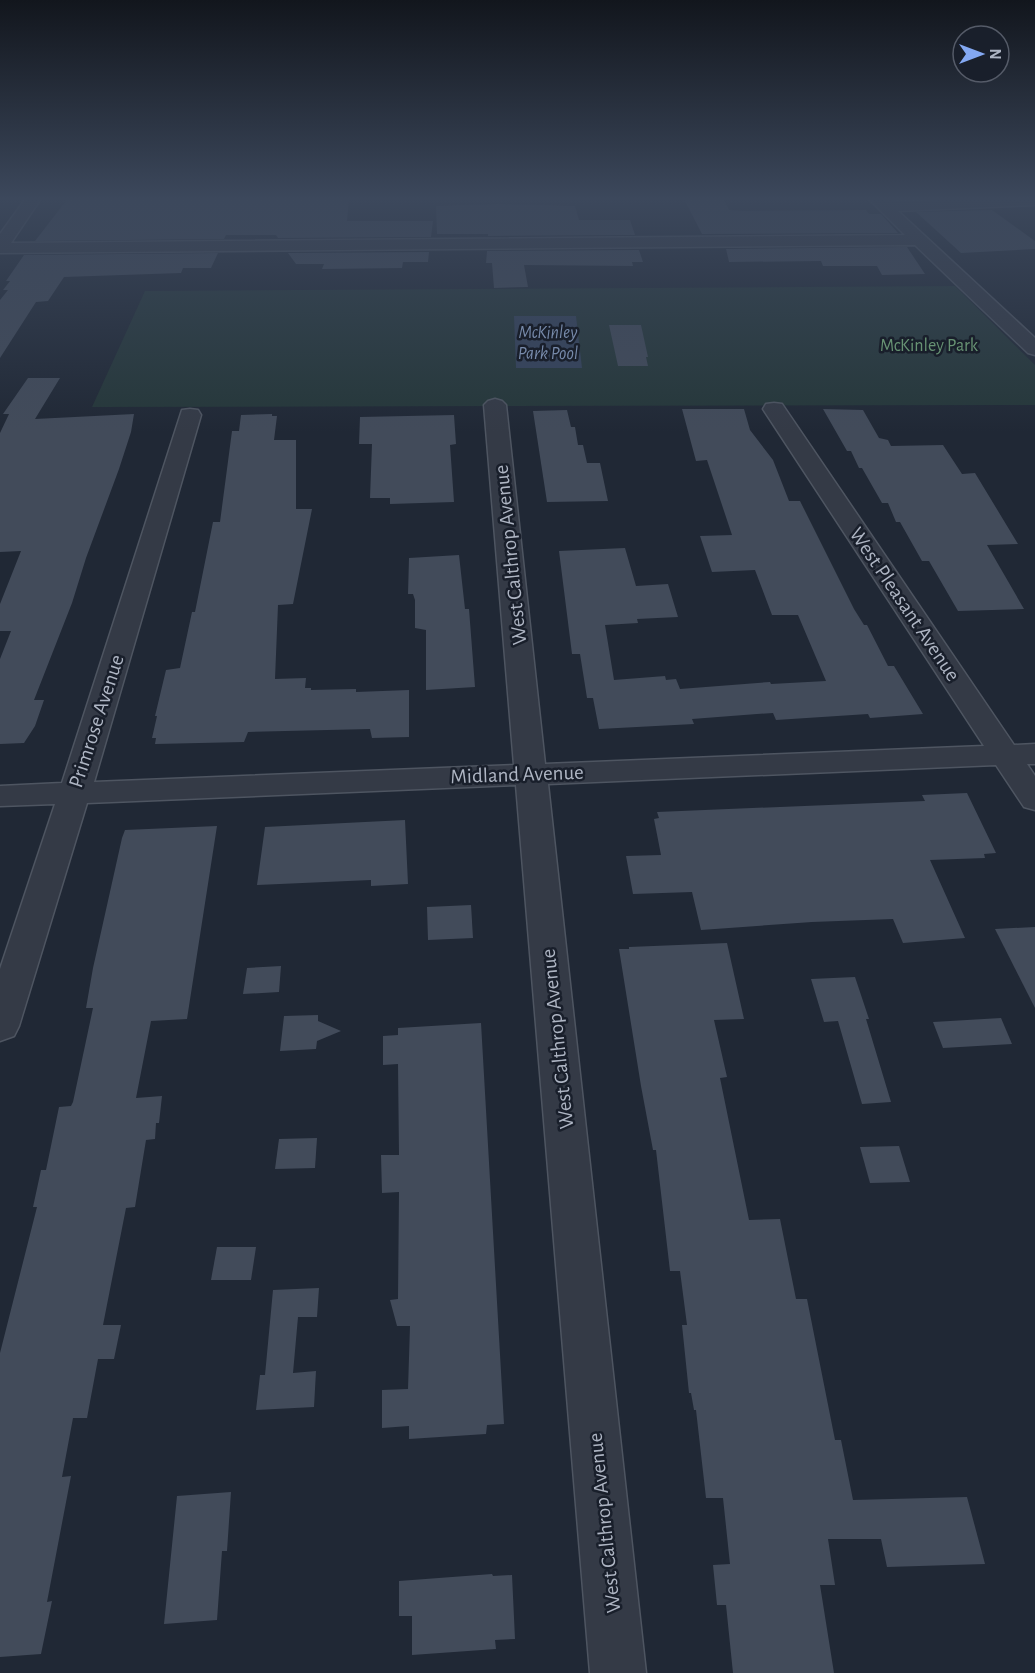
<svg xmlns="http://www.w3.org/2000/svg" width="1035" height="1673" font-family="'Alegreya Sans',sans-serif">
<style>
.green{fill:#253739}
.water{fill:#35435c}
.building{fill:#424b5a}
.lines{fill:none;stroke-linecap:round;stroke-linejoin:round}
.minor-casing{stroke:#4e5561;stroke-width:3}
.minor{fill:#343a46;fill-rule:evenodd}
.labels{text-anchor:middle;stroke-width:5;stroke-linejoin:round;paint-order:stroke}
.far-water-label{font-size:18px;font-style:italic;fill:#778aaa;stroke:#191f2b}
.far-park-label{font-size:18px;fill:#679273;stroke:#191f2b}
.street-label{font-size:21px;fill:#aeb5c3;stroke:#191f2b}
</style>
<rect width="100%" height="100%" fill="#202835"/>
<path class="green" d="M 955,286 L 1035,365 L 1035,405 L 92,407 L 145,291 Z"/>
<path class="water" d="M 514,316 L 576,316 L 582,368 L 516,368 Z"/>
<g class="building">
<path d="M 69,197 L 163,197 L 163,200 L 228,199 L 229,197 L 349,199 L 347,221 L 433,221 L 431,237 L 278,238 L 276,235 L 226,235 L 224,239 L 35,241 Z"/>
<path d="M 683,197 L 723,197 L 729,210 L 745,211 L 866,210 L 869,214 L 881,214 L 898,233 L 702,234 Z"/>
<path d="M 498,204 L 575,206 L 579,220 L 630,220 L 635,235 L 488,236 L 488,234 L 437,234 L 436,206 Z"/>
<path d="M 992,210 L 1035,241 L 1035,249 L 961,253 L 916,212 Z"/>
<path d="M 907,247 L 925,274 L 882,275 L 877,266 L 823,266 L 821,261 L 729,262 L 726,249 Z"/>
<path d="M 639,250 L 643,262 L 632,262 L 633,266 L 524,265 L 528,287 L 494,288 L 492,263 L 486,263 L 487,251 Z"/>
<path d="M 429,252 L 428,262 L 403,262 L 402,268 L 322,269 L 324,264 L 296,264 L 288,253 Z"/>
<path d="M 218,253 L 211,268 L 183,268 L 181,273 L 64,277 L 48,301 L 36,302 L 0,358 L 0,300 L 8,290 L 3,290 L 10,281 L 6,281 L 24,255 Z"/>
<path d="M 609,325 L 641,325 L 648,357 L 646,357 L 648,366 L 618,366 Z"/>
<path d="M 28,378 L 60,378 L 35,419 L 134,414 L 131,432 L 119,469 L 86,558 L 72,603 L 34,700 L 44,700 L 35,726 L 24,743 L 0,744 L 0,659 L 11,631 L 0,631 L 0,604 L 21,551 L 0,552 L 0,433 L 9,414 L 3,414 Z"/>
<path d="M 682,409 L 744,409 L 750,430 L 773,460 L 789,501 L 800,501 L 854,609 L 864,625 L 867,625 L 888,666 L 894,666 L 923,714 L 870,718 L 868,714 L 776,720 L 773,713 L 757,714 L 692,719 L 694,724 L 599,729 L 593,698 L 587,698 L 580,654 L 572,654 L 559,551 L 625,548 L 636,586 L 668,584 L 678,617 L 637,619 L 638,623 L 605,625 L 614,680 L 665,676 L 666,680 L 676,679 L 680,689 L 770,682 L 771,684 L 826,681 L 798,615 L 772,615 L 755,570 L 712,572 L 700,536 L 732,535 L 707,460 L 696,461 Z"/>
<path d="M 823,409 L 863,410 L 879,438 L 888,440 L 891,446 L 943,445 L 962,474 L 975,473 L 1018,544 L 987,545 L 1024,609 L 958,611 L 929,561 L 922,561 L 900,522 L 896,522 L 888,503 L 882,503 L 862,468 L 859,468 L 851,451 L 847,451 Z"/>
<path d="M 567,410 L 571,427 L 575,427 L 578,445 L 583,445 L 587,463 L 600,463 L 608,501 L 547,502 L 533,411 Z"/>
<path d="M 272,414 L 272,416 L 277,416 L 274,440 L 296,440 L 296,509 L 312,509 L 293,604 L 278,605 L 275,679 L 306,678 L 305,688 L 311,688 L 311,690 L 356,689 L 356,692 L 409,690 L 409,737 L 372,738 L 370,729 L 248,732 L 244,742 L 155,744 L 156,738 L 152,738 L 157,716 L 155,716 L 166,670 L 180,668 L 192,612 L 195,612 L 213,522 L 220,522 L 232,431 L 239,431 L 241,415 Z"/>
<path d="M 454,415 L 456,444 L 450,445 L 454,502 L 390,504 L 390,498 L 370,498 L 372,444 L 359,444 L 360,417 Z"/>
<path d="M 459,555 L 465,609 L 469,609 L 475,687 L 426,690 L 426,630 L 415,628 L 415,600 L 413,594 L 408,594 L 409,558 Z"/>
<path d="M 967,793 L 996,853 L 984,854 L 985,858 L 930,860 L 965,938 L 903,943 L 893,919 L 812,922 L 701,930 L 692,892 L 633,894 L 626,856 L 661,855 L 654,819 L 659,818 L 657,812 L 925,801 L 922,795 Z"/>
<path d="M 405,820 L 408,884 L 371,886 L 371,880 L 257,885 L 265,827 Z"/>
<path d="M 217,826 L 187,1019 L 151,1021 L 136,1098 L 162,1096 L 159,1123 L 156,1123 L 155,1139 L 146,1140 L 135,1207 L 126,1208 L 103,1325 L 121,1325 L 114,1359 L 98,1359 L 87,1418 L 73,1418 L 62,1477 L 71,1476 L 47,1602 L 52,1601 L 41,1654 L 0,1657 L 0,1353 L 37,1207 L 33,1207 L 41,1170 L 46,1170 L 59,1107 L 71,1106 L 73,1102 L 93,1008 L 86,1008 L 93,968 L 122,838 L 125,830 Z"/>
<path d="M 471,905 L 473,938 L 428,940 L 427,907 Z"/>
<path d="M 1035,927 L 1035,1008 L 995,929 Z"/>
<path d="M 727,943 L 744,1019 L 714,1020 L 727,1077 L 720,1078 L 749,1220 L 780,1219 L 796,1299 L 807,1299 L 835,1440 L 841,1440 L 853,1500 L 967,1497 L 985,1564 L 887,1567 L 881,1539 L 828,1539 L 835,1585 L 820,1585 L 834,1673 L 733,1673 L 726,1605 L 717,1605 L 713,1565 L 730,1564 L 723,1498 L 706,1498 L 696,1410 L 694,1410 L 691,1393 L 689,1393 L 682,1325 L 687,1325 L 680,1271 L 670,1271 L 656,1150 L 653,1150 L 641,1086 L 619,949 L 629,949 L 629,947 Z"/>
<path d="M 281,966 L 279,992 L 243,994 L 247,968 Z"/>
<path d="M 855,977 L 869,1019 L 866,1019 L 891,1102 L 862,1104 L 838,1021 L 824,1022 L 811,979 Z"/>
<path d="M 318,1015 L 318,1021 L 341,1031 L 317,1041 L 316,1049 L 280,1051 L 284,1016 Z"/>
<path d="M 1001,1018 L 1012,1044 L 943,1048 L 933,1022 Z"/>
<path d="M 481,1023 L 504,1424 L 487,1425 L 486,1434 L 409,1439 L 409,1426 L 382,1428 L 382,1390 L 408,1389 L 410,1326 L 397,1326 L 390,1300 L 398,1299 L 399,1192 L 382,1193 L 381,1155 L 399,1155 L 398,1064 L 383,1065 L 383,1036 L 398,1035 L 398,1028 Z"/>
<path d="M 317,1138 L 315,1168 L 275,1169 L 279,1139 Z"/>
<path d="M 899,1146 L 910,1182 L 870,1183 L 860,1147 Z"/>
<path d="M 217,1247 L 256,1247 L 251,1280 L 211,1280 Z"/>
<path d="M 319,1288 L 317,1317 L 298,1317 L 293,1373 L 316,1371 L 314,1407 L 256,1410 L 260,1375 L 265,1375 L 273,1290 Z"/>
<path d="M 231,1492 L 227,1551 L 222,1551 L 217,1620 L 164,1624 L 177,1496 Z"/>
<path d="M 492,1574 L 493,1576 L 512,1575 L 515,1639 L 495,1640 L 496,1649 L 412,1655 L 412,1616 L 399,1616 L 399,1581 Z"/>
</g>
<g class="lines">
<defs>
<g id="minor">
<path d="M 27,197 L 42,197 L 11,243 L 905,235 L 867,197 L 883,197 L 888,202 L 1035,197 L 1035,205 L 898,211 L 1035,338 L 1035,355 L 1028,353 L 915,245 L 0,253 L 0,234 Z"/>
<path d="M 495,399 L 502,401 L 506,405 L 545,764 L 984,746 L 763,409 L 766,404 L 774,403 L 782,404 L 1014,745 L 1035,744 L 1035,764 L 1027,764 L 1035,776 L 1035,810 L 1024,807 L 996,765 L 548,784 L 646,1673 L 590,1673 L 516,785 L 87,803 L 19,1026 L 14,1036 L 0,1041 L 0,969 L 55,804 L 0,806 L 0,786 L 62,783 L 182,410 L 190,409 L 198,410 L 201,415 L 94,782 L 514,765 L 484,405 L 488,401 Z"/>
</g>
</defs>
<use href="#minor" class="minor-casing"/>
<use href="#minor" class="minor"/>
</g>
<linearGradient id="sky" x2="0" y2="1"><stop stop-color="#12161d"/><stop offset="0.46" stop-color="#3c485c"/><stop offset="1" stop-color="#3c485c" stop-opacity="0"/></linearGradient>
<rect width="1035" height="432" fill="url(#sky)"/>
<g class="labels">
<g class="far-water-label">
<text x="548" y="338">McKinley<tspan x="548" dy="21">Park Pool</tspan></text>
</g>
<g class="far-park-label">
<text x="929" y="351">McKinley Park</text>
</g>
<g class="street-label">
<text transform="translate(510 555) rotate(-96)" y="7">West Calthrop Avenue</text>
<text transform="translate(905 604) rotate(56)" y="7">West Pleasant Avenue</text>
<text transform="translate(96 721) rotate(-72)" y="7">Primrose Avenue</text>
<text transform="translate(517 774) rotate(-2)" y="7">Midland Avenue</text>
<text transform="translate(557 1039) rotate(-96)" y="7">West Calthrop Avenue</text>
<text transform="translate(604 1523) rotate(-96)" y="7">West Calthrop Avenue</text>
</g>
</g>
<g transform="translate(981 54) rotate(90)"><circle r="28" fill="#191f2b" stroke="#555b68" stroke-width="1.5"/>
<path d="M0-4.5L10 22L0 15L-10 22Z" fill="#83a8f2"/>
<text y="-9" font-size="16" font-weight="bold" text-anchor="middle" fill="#aeb5c3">N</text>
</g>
</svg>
